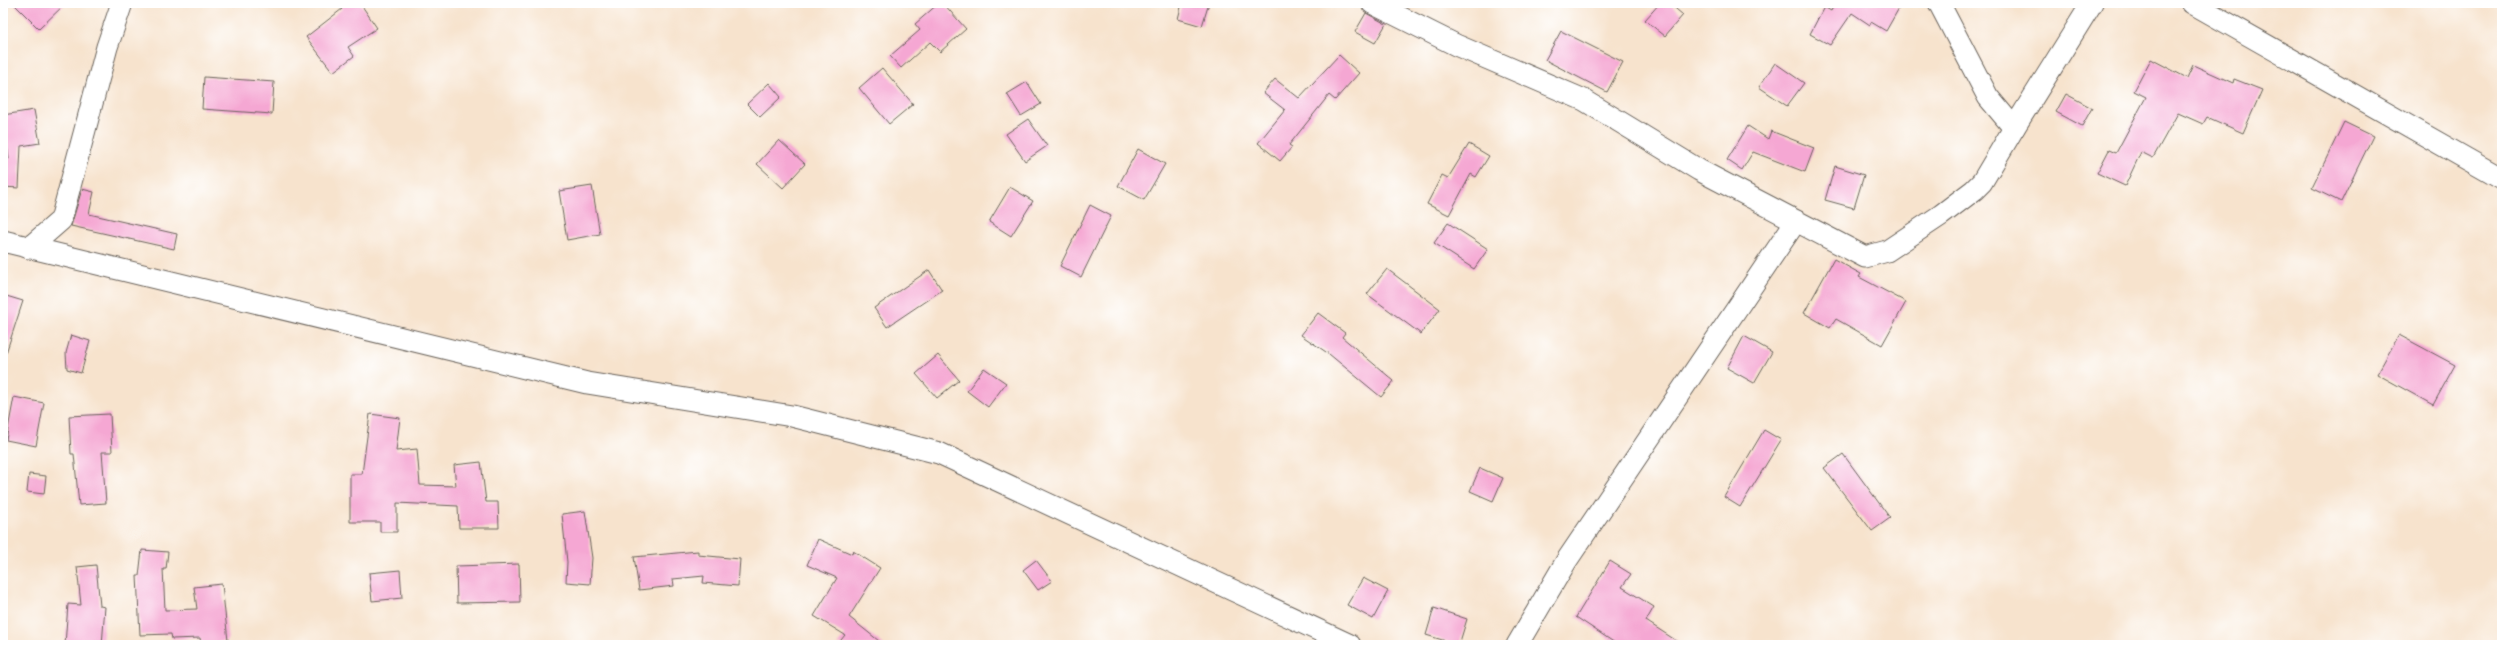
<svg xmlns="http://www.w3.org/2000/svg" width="2505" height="648" font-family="'Playpen Sans',sans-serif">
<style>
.building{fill:#f5a7d3}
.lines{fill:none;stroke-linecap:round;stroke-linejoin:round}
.minor-casing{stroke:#69625a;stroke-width:23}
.minor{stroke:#fff;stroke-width:21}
</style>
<rect width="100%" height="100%" fill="#fff"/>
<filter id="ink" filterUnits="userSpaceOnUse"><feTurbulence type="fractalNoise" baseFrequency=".025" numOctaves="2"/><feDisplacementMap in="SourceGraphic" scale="8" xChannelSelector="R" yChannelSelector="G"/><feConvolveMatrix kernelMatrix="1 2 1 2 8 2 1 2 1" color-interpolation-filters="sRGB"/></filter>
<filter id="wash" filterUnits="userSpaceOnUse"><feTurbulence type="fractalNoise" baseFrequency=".012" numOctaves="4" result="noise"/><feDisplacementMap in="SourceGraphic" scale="16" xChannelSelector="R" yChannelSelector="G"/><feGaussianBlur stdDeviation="0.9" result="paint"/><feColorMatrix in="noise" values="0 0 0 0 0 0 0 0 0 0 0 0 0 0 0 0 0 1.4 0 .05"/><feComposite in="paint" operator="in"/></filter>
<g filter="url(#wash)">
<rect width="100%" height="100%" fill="#f7e3cd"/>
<g id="blocks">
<g class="building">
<path d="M 13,3 L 66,3 L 39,29 Z"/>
<path d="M 338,3 L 360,3 L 377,28 L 348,47 L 354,56 L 333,72 L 306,37 L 342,9 Z"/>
<path d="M 939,3 L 943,3 L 966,29 L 940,52 L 930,42 L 901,68 L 890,56 L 920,30 L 915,24 Z"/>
<path d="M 1182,3 L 1209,3 L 1202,26 L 1178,19 Z"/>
<path d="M 1660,3 L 1669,3 L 1683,15 L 1665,36 L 1645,20 Z"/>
<path d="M 1835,3 L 1890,3 L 1899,8 L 1886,31 L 1871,22 L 1870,25 L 1852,13 L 1830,45 L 1810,34 L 1824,7 L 1831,11 Z"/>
<path d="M 1366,13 L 1386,24 L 1375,43 L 1355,32 Z"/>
<path d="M 1561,31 L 1623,62 L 1607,92 L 1545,60 Z"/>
<path d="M 1339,55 L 1359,73 L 1335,100 L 1329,95 L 1289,145 L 1292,147 L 1280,161 L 1258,143 L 1285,110 L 1263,93 L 1275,79 L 1299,98 Z"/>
<path d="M 2151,59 L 2187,78 L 2193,65 L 2233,83 L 2234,79 L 2262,90 L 2243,133 L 2207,117 L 2203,124 L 2178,113 L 2153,158 L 2141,152 L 2125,186 L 2097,173 L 2109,150 L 2116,153 L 2146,97 L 2134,91 Z"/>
<path d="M 1775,63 L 1804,83 L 1787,106 L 1759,87 Z"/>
<path d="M 882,68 L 913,104 L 889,124 L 859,88 Z"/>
<path d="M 204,77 L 274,82 L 272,114 L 202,109 Z"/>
<path d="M 1027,82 L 1041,104 L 1021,116 L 1007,94 Z"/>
<path d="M 769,83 L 781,97 L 760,117 L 747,104 Z"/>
<path d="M 2066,94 L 2092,108 L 2082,126 L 2056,112 Z"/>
<path d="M 34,110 L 40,143 L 21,146 L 19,188 L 3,187 L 3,159 L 9,159 L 3,115 Z"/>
<path d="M 1028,119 L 1047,146 L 1025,161 L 1006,134 Z"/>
<path d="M 2344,122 L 2373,136 L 2341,202 L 2312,188 Z"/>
<path d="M 1748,126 L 1768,139 L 1771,131 L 1814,148 L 1805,172 L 1753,152 L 1742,170 L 1727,160 Z"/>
<path d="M 779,140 L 805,164 L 783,188 L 757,164 Z"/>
<path d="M 1469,144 L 1489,156 L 1476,177 L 1471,174 L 1449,215 L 1427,204 L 1442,175 L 1448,178 Z"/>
<path d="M 1138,149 L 1165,164 L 1144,200 L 1118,186 Z"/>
<path d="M 1835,166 L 1864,175 L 1854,208 L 1825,200 Z"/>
<path d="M 592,186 L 600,234 L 567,240 L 559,191 Z"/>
<path d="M 1010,187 L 1033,201 L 1011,236 L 989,222 Z"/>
<path d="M 82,189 L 94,192 L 89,214 L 177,234 L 174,249 L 71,226 Z"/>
<path d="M 1090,205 L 1111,216 L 1081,277 L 1060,266 Z"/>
<path d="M 1448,223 L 1488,249 L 1474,269 L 1434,243 Z"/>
<path d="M 1834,259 L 1861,274 L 1859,277 L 1906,302 L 1882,345 L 1836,319 L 1830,328 L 1804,313 Z"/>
<path d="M 1387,269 L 1440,309 L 1421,334 L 1367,294 Z"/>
<path d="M 929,270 L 942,290 L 887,327 L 874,308 Z"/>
<path d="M 3,295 L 23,301 L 6,353 L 3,353 Z"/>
<path d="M 1318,313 L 1345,333 L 1342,337 L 1394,381 L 1381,397 L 1329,354 L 1301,335 Z"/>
<path d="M 71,335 L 90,341 L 81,373 L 67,369 L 66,353 Z"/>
<path d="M 2399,335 L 2455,365 L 2433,405 L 2377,374 Z"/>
<path d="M 1744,336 L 1772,352 L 1754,383 L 1727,368 Z"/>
<path d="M 938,355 L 959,380 L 937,398 L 916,374 Z"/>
<path d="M 984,368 L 1006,383 L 988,407 L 967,391 Z"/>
<path d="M 14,397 L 44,403 L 36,446 L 6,440 Z"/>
<path d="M 110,414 L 112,452 L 102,452 L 106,503 L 79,505 L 74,454 L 71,454 L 69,416 Z"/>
<path d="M 370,414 L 400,418 L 396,451 L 417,449 L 420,485 L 456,486 L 454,465 L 481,462 L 486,502 L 498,502 L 499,528 L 459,528 L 458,506 L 397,503 L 397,532 L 380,532 L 380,522 L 350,522 L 350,474 L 362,474 Z"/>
<path d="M 1764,430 L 1781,440 L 1740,507 L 1724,497 Z"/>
<path d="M 1843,454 L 1890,518 L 1872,531 L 1824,468 Z"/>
<path d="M 1480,468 L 1503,478 L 1493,501 L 1470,491 Z"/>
<path d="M 29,474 L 46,476 L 44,494 L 27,492 Z"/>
<path d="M 585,511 L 592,558 L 590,584 L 566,582 L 567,562 L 562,514 Z"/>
<path d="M 818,539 L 852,554 L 853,551 L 880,568 L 849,617 L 884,645 L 837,645 L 845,635 L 814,616 L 837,578 L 807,565 Z"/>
<path d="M 142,550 L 168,552 L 166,569 L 163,569 L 165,610 L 197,609 L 194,587 L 222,584 L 228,641 L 201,644 L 200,638 L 172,639 L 171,634 L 140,635 L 137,576 L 139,576 Z"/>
<path d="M 698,551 L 698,555 L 740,559 L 738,586 L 703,583 L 704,576 L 673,579 L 674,586 L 639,590 L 634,557 Z"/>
<path d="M 1036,560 L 1052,581 L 1038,590 L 1023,570 Z"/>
<path d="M 1610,561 L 1631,574 L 1622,587 L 1654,607 L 1646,621 L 1683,645 L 1618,645 L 1576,617 Z"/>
<path d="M 519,564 L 520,602 L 457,603 L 456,566 Z"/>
<path d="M 96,565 L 100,606 L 105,607 L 102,645 L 65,645 L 68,604 L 81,605 L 77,567 Z"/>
<path d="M 400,570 L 402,598 L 372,601 L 369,573 Z"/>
<path d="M 1363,578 L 1388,591 L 1373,619 L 1347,605 Z"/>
<path d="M 1434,608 L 1467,619 L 1459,645 L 1426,635 Z"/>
</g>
</g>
</g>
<g filter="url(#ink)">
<use href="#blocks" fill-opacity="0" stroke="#69625a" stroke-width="1"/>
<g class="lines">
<defs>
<g id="minor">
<path d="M 1372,3 L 1456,45 L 1584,100 L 1699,170 L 1865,257 L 1887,251 L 1941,215 L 1974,190 L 1982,182 L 2014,128 L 1988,97 L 1939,3"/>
<path d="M 2192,3 L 2502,179"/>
<path d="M 2014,128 L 2092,3"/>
<path d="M 3,241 L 587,383 L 792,416 L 939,453 L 1350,645"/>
<path d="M 29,248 L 61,220 L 107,47 L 122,3"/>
<path d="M 1517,645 L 1567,560 L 1796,221"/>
</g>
</defs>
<use href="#minor" class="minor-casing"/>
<use href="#minor" class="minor"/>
</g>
</g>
<rect width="2505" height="648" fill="none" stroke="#fff" stroke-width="16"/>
</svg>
